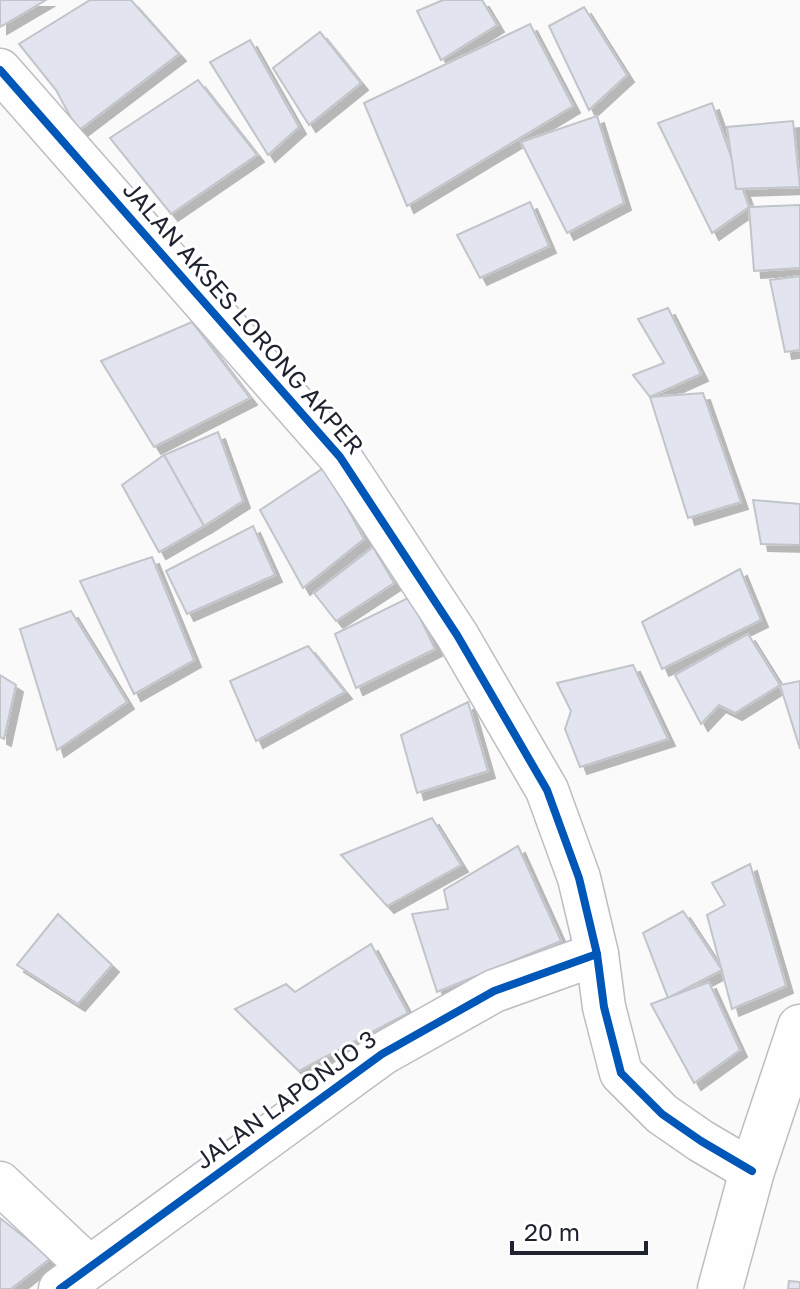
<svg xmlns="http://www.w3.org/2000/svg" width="800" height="1289" font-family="'Golos Text',sans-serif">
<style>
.building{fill:#e2e5ef;stroke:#c1c4c9;stroke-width:2;filter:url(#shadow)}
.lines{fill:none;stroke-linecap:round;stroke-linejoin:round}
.minor-casing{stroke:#bcbec4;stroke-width:45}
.tertiary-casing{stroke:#bcbec4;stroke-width:47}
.minor{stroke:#fefefe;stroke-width:42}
.tertiary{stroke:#fefefe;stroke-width:44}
.cycleway-casing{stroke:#fff;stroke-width:13}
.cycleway{stroke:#0057b8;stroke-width:8}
.labels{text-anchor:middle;stroke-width:6;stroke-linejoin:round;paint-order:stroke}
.street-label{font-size:24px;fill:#1f232f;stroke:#fff}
</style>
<defs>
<filter id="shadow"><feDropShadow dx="7" dy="7" stdDeviation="0" flood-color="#0004"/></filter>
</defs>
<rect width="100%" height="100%" fill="#fafafa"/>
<g class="building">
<path d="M 0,0 L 46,0 L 0,27 Z"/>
<path d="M 90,0 L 131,0 L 179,54 L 78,131 L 56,90 L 19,44 Z"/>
<path d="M 443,0 L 482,0 L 497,25 L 441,60 L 417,11 Z"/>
<path d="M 584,7 L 627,75 L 589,110 L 549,26 Z"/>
<path d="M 530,24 L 573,106 L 407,206 L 364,103 Z"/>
<path d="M 320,32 L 361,83 L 309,125 L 273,68 Z"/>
<path d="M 250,40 L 299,127 L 268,155 L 210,62 Z"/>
<path d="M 198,80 L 257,155 L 171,214 L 110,138 Z"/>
<path d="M 712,103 L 749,207 L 712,233 L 658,123 Z"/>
<path d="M 597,116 L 624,203 L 567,233 L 521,142 Z"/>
<path d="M 793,121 L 800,187 L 736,189 L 727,127 Z"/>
<path d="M 530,202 L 549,246 L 480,278 L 457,235 Z"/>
<path d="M 800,205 L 800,268 L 754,271 L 749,207 Z"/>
<path d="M 800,276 L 800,350 L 785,352 L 770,280 Z"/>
<path d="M 668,308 L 701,374 L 650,397 L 633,375 L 664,363 L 638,319 Z"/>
<path d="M 192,322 L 250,398 L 154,447 L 101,361 Z"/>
<path d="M 703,393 L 741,502 L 688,518 L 650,397 Z"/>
<path d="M 218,432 L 243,501 L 204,526 L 164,455 Z"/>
<path d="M 164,455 L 204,526 L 159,552 L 122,485 Z"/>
<path d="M 325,467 L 364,539 L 303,588 L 260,510 Z"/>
<path d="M 753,500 L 800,504 L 800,545 L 761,544 Z"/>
<path d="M 253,526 L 275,575 L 187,614 L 166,571 Z"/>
<path d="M 373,547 L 394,583 L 336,621 L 314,593 Z"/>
<path d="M 152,557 L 194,660 L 134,694 L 80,581 Z"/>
<path d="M 740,569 L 761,620 L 662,669 L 642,622 Z"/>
<path d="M 410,597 L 435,649 L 356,688 L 335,634 Z"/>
<path d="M 71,611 L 127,702 L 57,750 L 20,629 Z"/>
<path d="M 748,634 L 780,685 L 735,713 L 719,705 L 701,724 L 675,675 Z"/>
<path d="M 308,646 L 345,692 L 256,741 L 230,681 Z"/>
<path d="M 633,665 L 668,739 L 580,767 L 565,729 L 571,711 L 557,683 Z"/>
<path d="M 0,675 L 16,685 L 4,739 L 0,737 Z"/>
<path d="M 800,681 L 800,749 L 780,685 Z"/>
<path d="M 468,702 L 488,771 L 417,793 L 401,735 Z"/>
<path d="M 432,818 L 461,865 L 387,906 L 341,855 Z"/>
<path d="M 518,846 L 561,941 L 437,992 L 412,914 L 448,909 L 444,890 Z"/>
<path d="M 750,864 L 786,986 L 732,1009 L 707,915 L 725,905 L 712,883 Z"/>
<path d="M 683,911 L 722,970 L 668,998 L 643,933 Z"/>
<path d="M 58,914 L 112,965 L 78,1004 L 17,965 Z"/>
<path d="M 371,944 L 408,1013 L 299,1071 L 235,1009 L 286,984 L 295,992 Z"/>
<path d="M 709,982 L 740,1050 L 694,1083 L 651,1004 Z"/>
<path d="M 0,1218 L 51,1258 L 11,1289 L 0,1289 Z"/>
<path d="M 789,1281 L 800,1282 L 800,1289 L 788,1289 Z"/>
</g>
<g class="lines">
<defs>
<g id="minor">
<path d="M 0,70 L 340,457 L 457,635 L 547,790 L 579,878 L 597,954 L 604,1007 L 621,1073 L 662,1114 L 701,1141 L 752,1171"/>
<path d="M 0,1183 L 89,1267"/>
<path d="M 60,1289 L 382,1054 L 494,991 L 597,954"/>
</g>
<path id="tertiary" d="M 720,1289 L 752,1171 L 800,1027"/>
</defs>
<use href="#minor" class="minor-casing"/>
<use href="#tertiary" class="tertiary-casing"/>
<use href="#minor" class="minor"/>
<use href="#tertiary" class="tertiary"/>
<defs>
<g id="cycleway">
<path d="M 0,70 L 340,457 L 457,635 L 547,790 L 579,878 L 597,954 L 604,1007 L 621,1073 L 662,1114 L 701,1141 L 752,1171"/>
<path d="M 60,1289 L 382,1054 L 494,991 L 597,954"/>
</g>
</defs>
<use href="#cycleway" class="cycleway-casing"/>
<use href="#cycleway" class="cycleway"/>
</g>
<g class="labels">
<g class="street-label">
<text transform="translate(243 318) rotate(49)" y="8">JALAN AKSES LORONG AKPER</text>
<text transform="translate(286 1100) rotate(-36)" y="8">JALAN LAPONJO 3</text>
</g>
</g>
<path d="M512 1241v12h134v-12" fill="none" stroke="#1f232f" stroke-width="4"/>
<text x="524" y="1241" font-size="24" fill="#1f232f" stroke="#ffffff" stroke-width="6" paint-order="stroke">20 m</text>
</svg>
